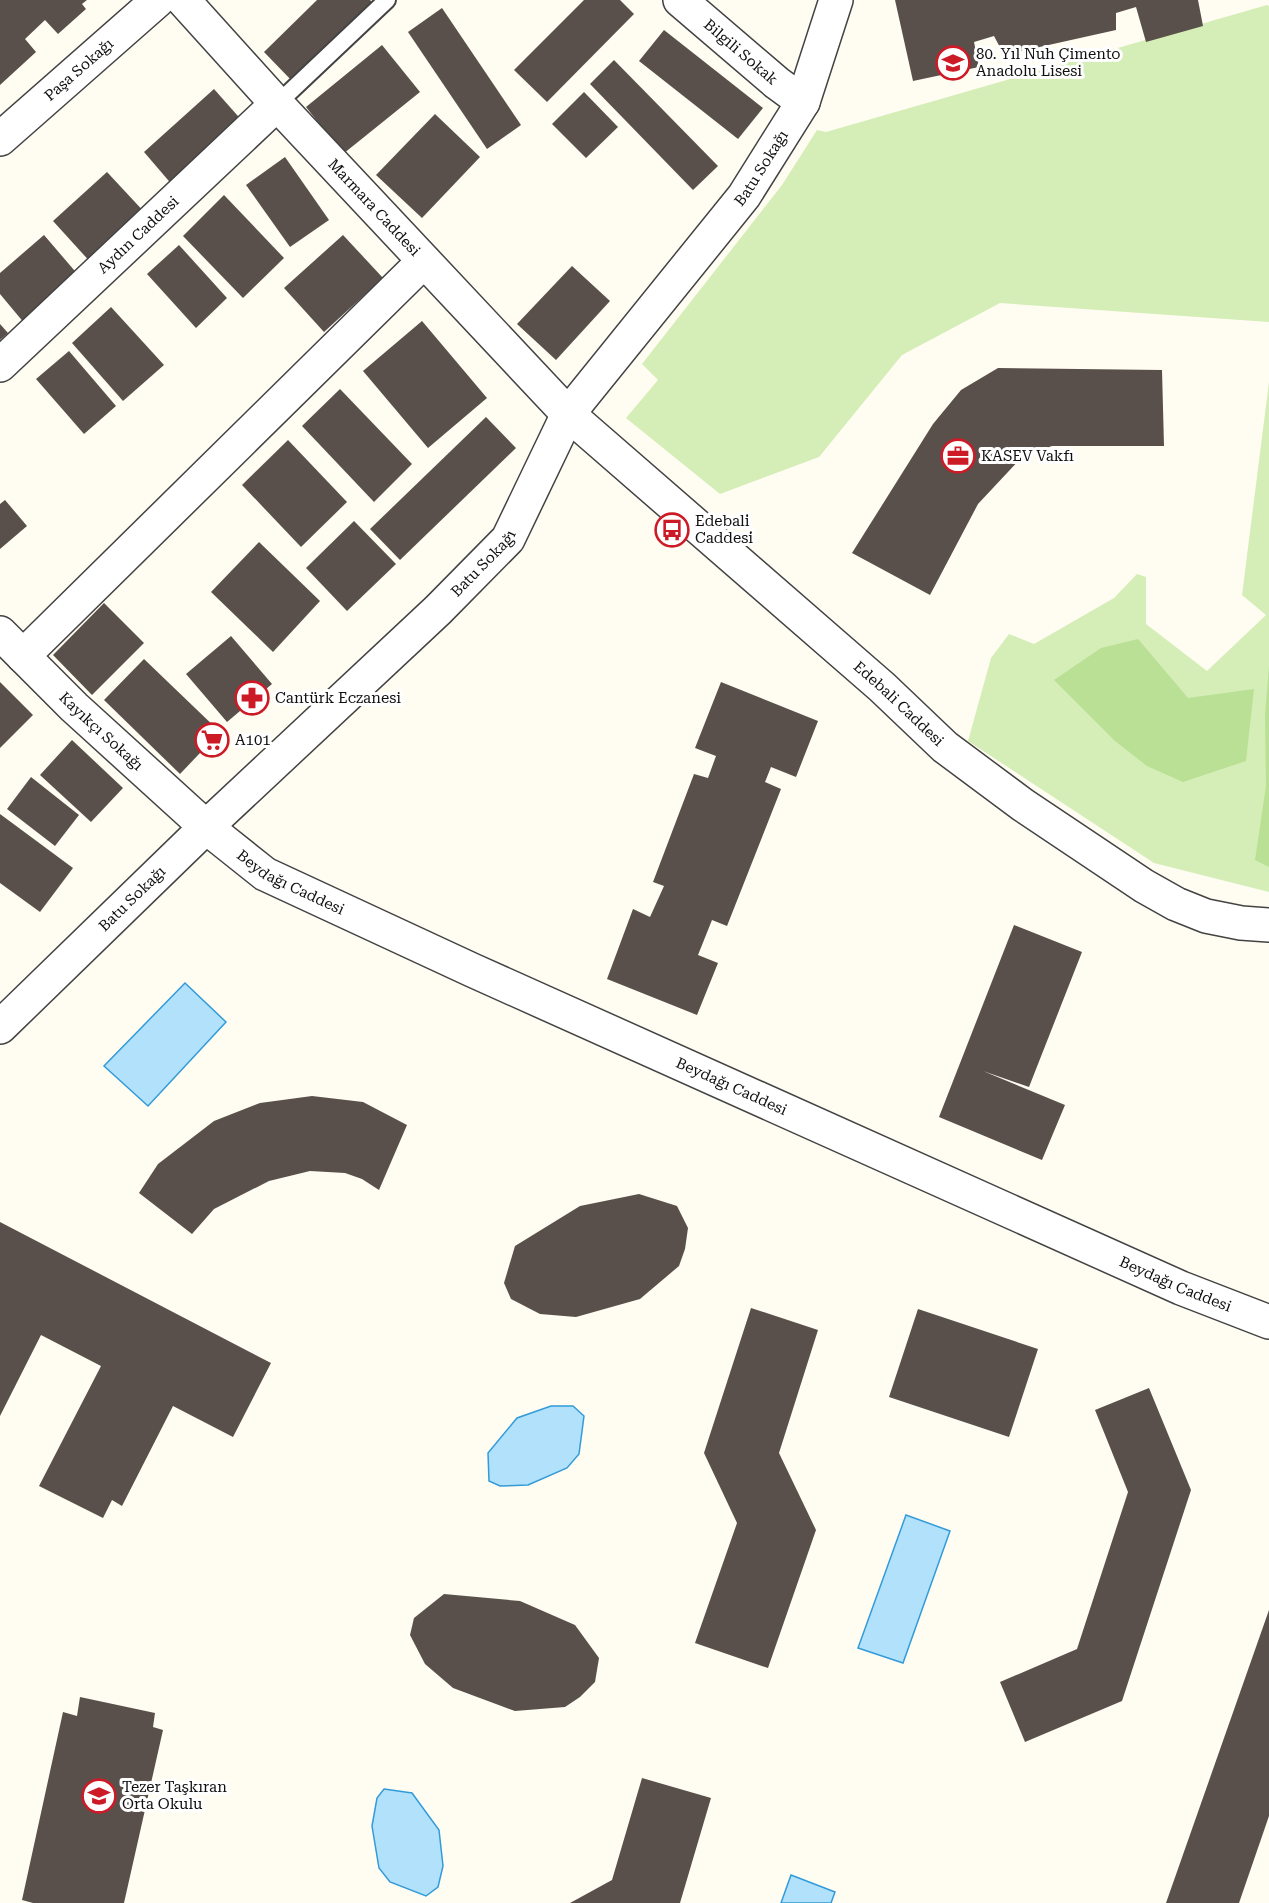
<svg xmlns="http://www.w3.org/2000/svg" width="1269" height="1903" font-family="'Roboto Serif',serif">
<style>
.green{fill:#d5eeb7}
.forest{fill:#b9e095}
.water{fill:#b2e2fb;stroke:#329bd9;stroke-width:1.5}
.building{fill:#5a504b}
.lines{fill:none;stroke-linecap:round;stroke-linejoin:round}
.service-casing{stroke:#434343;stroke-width:20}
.minor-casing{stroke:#434343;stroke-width:36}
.tertiary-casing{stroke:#434343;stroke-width:36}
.service{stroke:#fff;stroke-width:16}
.minor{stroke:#fff;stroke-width:33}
.tertiary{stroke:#fff;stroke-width:33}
.labels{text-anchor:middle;stroke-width:6;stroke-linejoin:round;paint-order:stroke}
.street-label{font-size:15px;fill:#101010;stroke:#fff}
.poi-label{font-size:15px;fill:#101010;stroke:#fff;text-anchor:start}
</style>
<rect width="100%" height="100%" fill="#fffcf2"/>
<g class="green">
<path d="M 1267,5 L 1269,6 L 1269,322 L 1000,303 L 902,355 L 819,457 L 720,494 L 626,418 L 658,380 L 642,364 L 782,185 L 817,130 L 826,132 Z"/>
<path d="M 1269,382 L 1269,892 L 1154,863 L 968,741 L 991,658 L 1009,634 L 1034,644 L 1114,598 L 1137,574 L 1146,577 L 1146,624 L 1207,671 L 1266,615 L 1242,595 Z"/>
</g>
<g class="forest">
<path d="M 1138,639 L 1188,698 L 1254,689 L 1246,761 L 1183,782 L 1147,766 L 1115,741 L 1054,680 L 1101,648 Z"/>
<path d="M 1269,666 L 1269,867 L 1255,860 L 1266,786 L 1265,715 Z"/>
</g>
<g class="water">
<path d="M 185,983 L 226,1022 L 148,1106 L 104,1066 Z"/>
<path d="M 551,1406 L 573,1406 L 584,1416 L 579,1454 L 567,1468 L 528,1485 L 500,1486 L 489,1481 L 488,1453 L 517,1418 Z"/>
<path d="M 906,1515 L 950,1531 L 903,1663 L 858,1648 Z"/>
<path d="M 384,1789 L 412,1793 L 439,1830 L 443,1866 L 438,1887 L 426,1896 L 390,1882 L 379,1868 L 372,1826 L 377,1798 Z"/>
<path d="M 791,1875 L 835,1892 L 831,1903 L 781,1903 Z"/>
</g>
<g class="building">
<path d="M 0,0 L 87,0 L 82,4 L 86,9 L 58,34 L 45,20 L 25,39 L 36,52 L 0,85 Z"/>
<path d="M 317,0 L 370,0 L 375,5 L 294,83 L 264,52 Z"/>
<path d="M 584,0 L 620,0 L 634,14 L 547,102 L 514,70 Z"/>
<path d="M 895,0 L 1198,0 L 1203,26 L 1146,42 L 1136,7 L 1116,13 L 1116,30 L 1004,55 L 994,36 L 974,42 L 979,67 L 913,81 Z"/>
<path d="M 442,8 L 521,125 L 487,149 L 408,32 Z"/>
<path d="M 664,30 L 763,108 L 738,139 L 639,61 Z"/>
<path d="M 382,45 L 420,92 L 343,154 L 306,107 Z"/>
<path d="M 614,60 L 718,166 L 693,190 L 590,84 Z"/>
<path d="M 214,89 L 245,124 L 174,187 L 144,152 Z"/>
<path d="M 584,92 L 618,127 L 586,158 L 552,124 Z"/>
<path d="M 435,114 L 480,157 L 422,218 L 376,175 Z"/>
<path d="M 285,157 L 329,220 L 290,247 L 246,185 Z"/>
<path d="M 107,172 L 147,215 L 93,265 L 53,221 Z"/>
<path d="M 224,195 L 284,258 L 243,298 L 183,236 Z"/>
<path d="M 44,235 L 80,277 L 25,324 L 0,294 L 0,273 Z"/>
<path d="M 343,235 L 383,278 L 324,332 L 284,288 Z"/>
<path d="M 179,245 L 227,298 L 196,328 L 147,274 Z"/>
<path d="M 572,266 L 610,301 L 556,360 L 517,324 Z"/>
<path d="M 111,307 L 164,365 L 123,401 L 72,343 Z"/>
<path d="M 422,321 L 487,398 L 428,448 L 363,371 Z"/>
<path d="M 0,324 L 8,333 L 0,340 Z"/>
<path d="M 69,351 L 116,406 L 84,434 L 36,379 Z"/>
<path d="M 998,368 L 1162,370 L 1164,446 L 1052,446 L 1022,457 L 978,504 L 930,595 L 852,553 L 933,424 L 961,390 Z"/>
<path d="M 340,389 L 412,464 L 374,502 L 302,426 Z"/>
<path d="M 486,417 L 516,448 L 400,560 L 370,529 Z"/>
<path d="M 288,440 L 347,502 L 301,547 L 242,485 Z"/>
<path d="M 5,500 L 27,526 L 0,549 L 0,504 Z"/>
<path d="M 354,521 L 396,564 L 347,611 L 306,568 Z"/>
<path d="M 259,542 L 320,601 L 273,652 L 211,592 Z"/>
<path d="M 104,603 L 144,643 L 92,695 L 53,655 Z"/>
<path d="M 231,636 L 272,684 L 227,722 L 186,674 Z"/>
<path d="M 144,659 L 220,732 L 180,774 L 104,700 Z"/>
<path d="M 0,682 L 33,715 L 0,748 Z"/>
<path d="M 721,682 L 818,721 L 796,777 L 771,767 L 765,782 L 781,789 L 727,926 L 712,920 L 698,955 L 718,963 L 697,1015 L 607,979 L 633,909 L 650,917 L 664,886 L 653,882 L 694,774 L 708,778 L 716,756 L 695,748 Z"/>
<path d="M 72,740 L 123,788 L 91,822 L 40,775 Z"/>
<path d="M 31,777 L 79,815 L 55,846 L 7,809 Z"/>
<path d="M 0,814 L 73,868 L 40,912 L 0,883 Z"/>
<path d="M 1014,925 L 1082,952 L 1029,1087 L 983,1071 L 1065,1105 L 1042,1160 L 939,1117 Z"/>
<path d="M 312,1096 L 363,1102 L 407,1125 L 379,1190 L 362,1179 L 345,1173 L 310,1171 L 269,1181 L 214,1209 L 192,1234 L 139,1193 L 158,1164 L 214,1121 L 260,1103 Z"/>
<path d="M 639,1194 L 677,1206 L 688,1228 L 685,1249 L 679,1266 L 640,1299 L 576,1317 L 540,1314 L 511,1299 L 504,1283 L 515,1246 L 580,1206 Z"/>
<path d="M 0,1222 L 271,1363 L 233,1437 L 173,1406 L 122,1506 L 112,1500 L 103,1518 L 39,1486 L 101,1366 L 41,1335 L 0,1416 Z"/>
<path d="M 751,1308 L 818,1330 L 779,1453 L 816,1530 L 768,1668 L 695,1643 L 737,1523 L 704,1453 Z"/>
<path d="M 918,1309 L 1038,1349 L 1009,1437 L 889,1397 Z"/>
<path d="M 1149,1388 L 1191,1490 L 1122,1701 L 1025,1742 L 1000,1682 L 1077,1649 L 1128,1492 L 1095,1410 Z"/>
<path d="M 444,1594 L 520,1601 L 575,1625 L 599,1658 L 595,1682 L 580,1697 L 565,1707 L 515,1711 L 453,1688 L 425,1664 L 410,1635 L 414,1618 Z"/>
<path d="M 1269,1610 L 1269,1816 L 1239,1903 L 1166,1903 Z"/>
<path d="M 80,1697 L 155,1713 L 153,1727 L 163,1730 L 124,1903 L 33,1903 L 22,1900 L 63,1712 L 77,1716 Z"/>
<path d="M 642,1778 L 711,1798 L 680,1903 L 570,1903 L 612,1880 Z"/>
</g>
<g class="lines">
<defs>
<path id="service" d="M 277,104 L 387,0"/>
<g id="minor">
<path id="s1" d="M 680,0 L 777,83 L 803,102"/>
<path id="s2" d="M 0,139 L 158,0"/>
<path id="s3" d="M 0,365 L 277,104"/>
<path id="s4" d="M 0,633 L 74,707 L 206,827"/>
<path d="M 23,656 L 424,261"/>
<path id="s5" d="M 0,1027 L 206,827 L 438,610 L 508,539 L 568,414 L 744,196 L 803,102 L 836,0"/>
</g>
<g id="tertiary">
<path id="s6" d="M 183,0 L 277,104 L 568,414 L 882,687 L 945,747 L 1023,805 L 1144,886 L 1176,904 L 1206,916 L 1241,923 L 1269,925"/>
<path id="s7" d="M 206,827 L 265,874 L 472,970 L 1181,1288 L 1269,1322"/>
</g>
</defs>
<use href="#service" class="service-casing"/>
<use href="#minor" class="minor-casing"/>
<use href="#tertiary" class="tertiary-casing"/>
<use href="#service" class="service"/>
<use href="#minor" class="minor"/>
<use href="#tertiary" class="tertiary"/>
</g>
<defs>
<symbol id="school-ring" viewBox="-11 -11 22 22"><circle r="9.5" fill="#fff" stroke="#cd1a27" stroke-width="1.5"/><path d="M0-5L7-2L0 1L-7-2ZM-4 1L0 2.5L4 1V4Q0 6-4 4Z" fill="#cd1a27"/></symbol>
<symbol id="office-ring" viewBox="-11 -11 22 22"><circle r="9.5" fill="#fff" stroke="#cd1a27" stroke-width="1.5"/><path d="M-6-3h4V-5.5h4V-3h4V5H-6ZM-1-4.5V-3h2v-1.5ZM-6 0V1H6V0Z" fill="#cd1a27"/></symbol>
<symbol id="bus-ring" viewBox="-11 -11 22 22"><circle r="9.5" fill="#fff" stroke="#cd1a27" stroke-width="1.5"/><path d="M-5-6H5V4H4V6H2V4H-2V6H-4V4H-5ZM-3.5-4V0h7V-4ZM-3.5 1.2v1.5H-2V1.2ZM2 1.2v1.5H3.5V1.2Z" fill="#cd1a27"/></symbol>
<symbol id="pharmacy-ring" viewBox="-11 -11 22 22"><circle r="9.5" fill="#fff" stroke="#cd1a27" stroke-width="1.5"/><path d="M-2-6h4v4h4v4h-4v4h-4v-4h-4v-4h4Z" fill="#cd1a27"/></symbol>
<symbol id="supermarket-ring" viewBox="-11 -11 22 22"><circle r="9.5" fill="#fff" stroke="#cd1a27" stroke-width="1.5"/><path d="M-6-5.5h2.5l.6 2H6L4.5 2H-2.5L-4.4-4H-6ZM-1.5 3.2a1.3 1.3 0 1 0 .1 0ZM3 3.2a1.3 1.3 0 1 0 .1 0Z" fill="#cd1a27"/></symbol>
</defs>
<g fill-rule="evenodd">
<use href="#school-ring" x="934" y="44" width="38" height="38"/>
<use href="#office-ring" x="939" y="437" width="38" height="38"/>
<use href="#bus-ring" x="653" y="511" width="38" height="38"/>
<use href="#pharmacy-ring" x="233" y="679" width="38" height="38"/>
<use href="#supermarket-ring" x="193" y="721" width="38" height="38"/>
<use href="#school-ring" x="80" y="1777" width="38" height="38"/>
</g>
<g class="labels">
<g class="street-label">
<text dy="5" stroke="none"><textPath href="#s1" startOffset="80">Bilgili Sokak</textPath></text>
<text dy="5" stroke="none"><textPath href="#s2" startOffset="105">Paşa Sokağı</textPath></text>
<text dy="5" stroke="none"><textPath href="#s5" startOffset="1156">Batu Sokağı</textPath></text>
<text dy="5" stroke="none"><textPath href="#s6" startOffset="282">Marmara Caddesi</textPath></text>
<text dy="5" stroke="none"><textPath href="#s3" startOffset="190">Aydın Caddesi</textPath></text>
<text dy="5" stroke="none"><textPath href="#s5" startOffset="670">Batu Sokağı</textPath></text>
<text dy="5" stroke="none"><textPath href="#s6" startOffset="1005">Edebali Caddesi</textPath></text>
<text dy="5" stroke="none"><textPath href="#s4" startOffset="141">Kayıkçı Sokağı</textPath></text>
<text dy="5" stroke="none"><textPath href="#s7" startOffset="102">Beydağı Caddesi</textPath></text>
<text dy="5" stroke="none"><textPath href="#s5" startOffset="184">Batu Sokağı</textPath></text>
<text dy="5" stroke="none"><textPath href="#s7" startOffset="588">Beydağı Caddesi</textPath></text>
<text dy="5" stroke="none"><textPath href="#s7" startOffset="1074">Beydağı Caddesi</textPath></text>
</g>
<g class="poi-label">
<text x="976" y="59">80. Yıl Nuh Çimento<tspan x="976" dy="17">Anadolu Lisesi</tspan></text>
<text x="981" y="461">KASEV Vakfı</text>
<text x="695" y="526">Edebali̇<tspan x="695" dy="17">Caddesi̇</tspan></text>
<text x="275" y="703">Cantürk Eczanesi</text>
<text x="235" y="745">A101</text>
<text x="122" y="1792">Tezer Taşkıran<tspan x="122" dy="17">Orta Okulu</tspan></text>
</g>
</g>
</svg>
